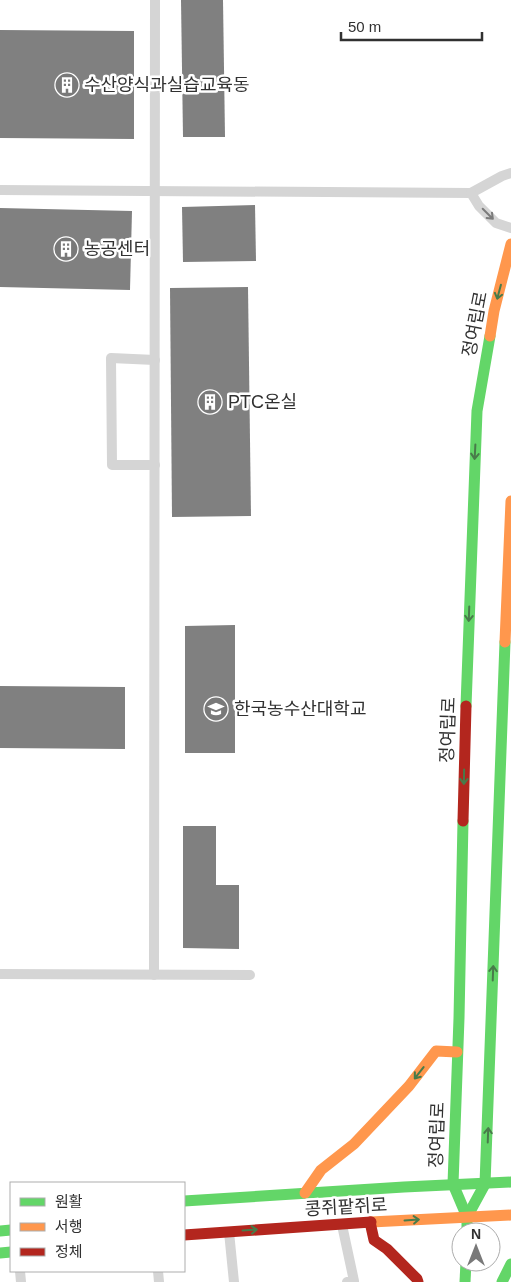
<svg xmlns="http://www.w3.org/2000/svg" width="511" height="1282" font-family="Helvetica,'Noto Sans KR',sans-serif">
<style>
.building{fill:#808080}
.lines{fill:none;stroke-linecap:round;stroke-linejoin:round}
.lane{stroke:#d5d5d5;stroke-width:10}
.fast{stroke:#63d668;stroke-width:11}
.slow{stroke:#ff974d;stroke-width:11}
.jam{stroke:#b3261e;stroke-width:11}
.oneway{stroke:#7b7b7b}
.oneway2{stroke:#487b4a}
.labels{text-anchor:middle;stroke-width:5;stroke-linejoin:round;paint-order:stroke}
.poi-label{font-size:18px;fill:#313131;stroke:#fff;text-anchor:start}
.street-label{font-size:18px;fill:#313131;stroke:#fff}
</style>
<rect width="100%" height="100%" fill="#fff"/>
<g class="building">
<path d="M 181,0 L 223,0 L 225,137 L 183,137 Z"/>
<path d="M 0,30 L 134,31 L 134,139 L 0,138 Z"/>
<path d="M 255,205 L 256,261 L 183,262 L 182,207 Z"/>
<path d="M 0,208 L 132,211 L 130,290 L 0,287 Z"/>
<path d="M 248,287 L 251,516 L 172,517 L 170,288 Z"/>
<path d="M 235,625 L 235,753 L 185,753 L 185,626 Z"/>
<path d="M 0,686 L 125,687 L 125,749 L 0,748 Z"/>
<path d="M 183,826 L 216,826 L 216,885 L 239,885 L 239,949 L 183,948 Z"/>
</g>
<g class="lines">
<g class="lane">
<path d="M 0,190 L 471,193 L 502,176 L 511,173"/>
<path d="M 471,193 L 479,206 L 496,223 L 511,228"/>
<path d="M 155,360 L 111,358 L 112,465 L 155,465"/>
<path d="M 0,974 L 250,975"/>
<path d="M 154,975 L 155,0"/>
<path d="M 342,1225 L 354,1281 L 347,1282"/>
<path d="M 229,1232 L 234,1282"/>
<path d="M 20,1271 L 21,1282"/>
<path d="M 158,1271 L 159,1282"/>
</g>
<g class="fast">
<path d="M 466,706 L 477,411 L 490,336"/>
<path d="M 463,821 L 459,1018 L 453,1184 L 467,1217"/>
<path d="M 184,1201 L 404,1187 L 511,1182"/>
<path d="M 467,1229 L 467,1217 L 485,1184 L 505,642"/>
<path d="M 0,1231 L 11,1230"/>
<path d="M 0,1253 L 11,1252"/>
<path d="M 465,1282 L 466,1262"/>
<path d="M 502,1282 L 511,1264"/>
</g>
<g class="slow">
<path d="M 490,336 L 494,311 L 511,244"/>
<path d="M 505,642 L 511,501"/>
<path d="M 305,1193 L 321,1170 L 354,1144 L 409,1086 L 436,1051 L 457,1052"/>
<path d="M 371,1222 L 511,1215"/>
</g>
<g class="jam">
<path d="M 463,821 L 466,706"/>
<path d="M 370,1222 L 374,1240 L 387,1249 L 417,1279 L 418,1282"/>
<path d="M 184,1235 L 371,1222"/>
</g>
</g>
<defs><path id="oneway-shaft" d="M-6 0H5M1.5-3L5.5 0L1.5 3" fill="none" stroke-width="1.6" stroke-linecap="round" stroke-linejoin="round" transform="scale(1.25)"/></defs>
<use class="oneway" href="#oneway-shaft" transform="translate(488 214) rotate(45)"/>
<g class="oneway2">
<use href="#oneway-shaft" transform="translate(499 292) rotate(105)"/>
<use href="#oneway-shaft" transform="translate(475 452) rotate(93)"/>
<use href="#oneway-shaft" transform="translate(469 614) rotate(92)"/>
<use href="#oneway-shaft" transform="translate(464 777) rotate(91)"/>
<use href="#oneway-shaft" transform="translate(493 973) rotate(-88)"/>
<use href="#oneway-shaft" transform="translate(419 1073) rotate(128)"/>
<use href="#oneway-shaft" transform="translate(488 1135) rotate(-88)"/>
<use href="#oneway-shaft" transform="translate(412 1220) rotate(-4)"/>
<use href="#oneway-shaft" transform="translate(250 1230) rotate(-4)"/>
</g>
<defs>
<symbol id="building-disc" viewBox="-11 -11 22 22"><circle r="9.5" fill="#797979" stroke="#fff"/><path d="M-4-6H4V6H1V3H-1V6H-4ZM-2.5-4.3h1.7v1.8h-1.7ZM.8-4.3h1.7v1.8H.8ZM-2.5-1h1.7V.8h-1.7ZM.8-1h1.7V.8H.8Z" fill="#fff"/></symbol>
<symbol id="university-disc" viewBox="-11 -11 22 22"><circle r="9.5" fill="#797979" stroke="#fff"/><path d="M0-5L7-2L0 1L-7-2ZM-4 1L0 2.5L4 1V4Q0 6-4 4Z" fill="#fff"/></symbol>
</defs>
<g fill-rule="evenodd">
<use href="#building-disc" x="53" y="71" width="28" height="28"/>
<use href="#building-disc" x="52" y="235" width="28" height="28"/>
<use href="#building-disc" x="196" y="388" width="28" height="28"/>
<use href="#university-disc" x="202" y="695" width="28" height="28"/>
</g>
<g class="labels">
<g class="poi-label">
<text x="84" y="91">수산양식과실습교육동</text>
<text x="84" y="255">농공센터</text>
<text x="228" y="408">PTC온실</text>
<text x="234" y="715">한국농수산대학교</text>
</g>
<g class="street-label">
<text transform="translate(475 324) rotate(-79)" y="6">정여립로</text>
<text transform="translate(448 730) rotate(-88)" y="6">정여립로</text>
<text transform="translate(437 1135) rotate(-88)" y="6">정여립로</text>
<text transform="translate(346 1207) rotate(-3)" y="6">콩쥐팥쥐로</text>
</g>
</g>
<rect x="10" y="1182" width="175" height="90" fill="#ffffff" stroke="#adadad"/>
<rect x="20" y="1198" width="25" height="8" fill="#63d668" stroke="#adadad"/>
<text x="55" y="1207" font-size="15" fill="#313131">원활</text>
<rect x="20" y="1223" width="25" height="8" fill="#ff974d" stroke="#adadad"/>
<text x="55" y="1232" font-size="15" fill="#313131">서행</text>
<rect x="20" y="1248" width="25" height="8" fill="#b3261e" stroke="#adadad"/>
<text x="55" y="1257" font-size="15" fill="#313131">정체</text>
<g transform="translate(476 1247)"><circle r="24" fill="#ffffff" stroke="#adadad"/>
<path d="M0-4L9 19L0 12L-9 19Z" fill="#797979"/>
<text y="-8" font-size="14" font-weight="bold" text-anchor="middle" fill="#313131">N</text>
</g>
<path d="M341 32v8h141v-8" fill="none" stroke="#313131" stroke-width="2.5"/>
<text x="348" y="32" font-size="15" fill="#313131" stroke="#ffffff" stroke-width="4" paint-order="stroke">50 m</text>
</svg>
